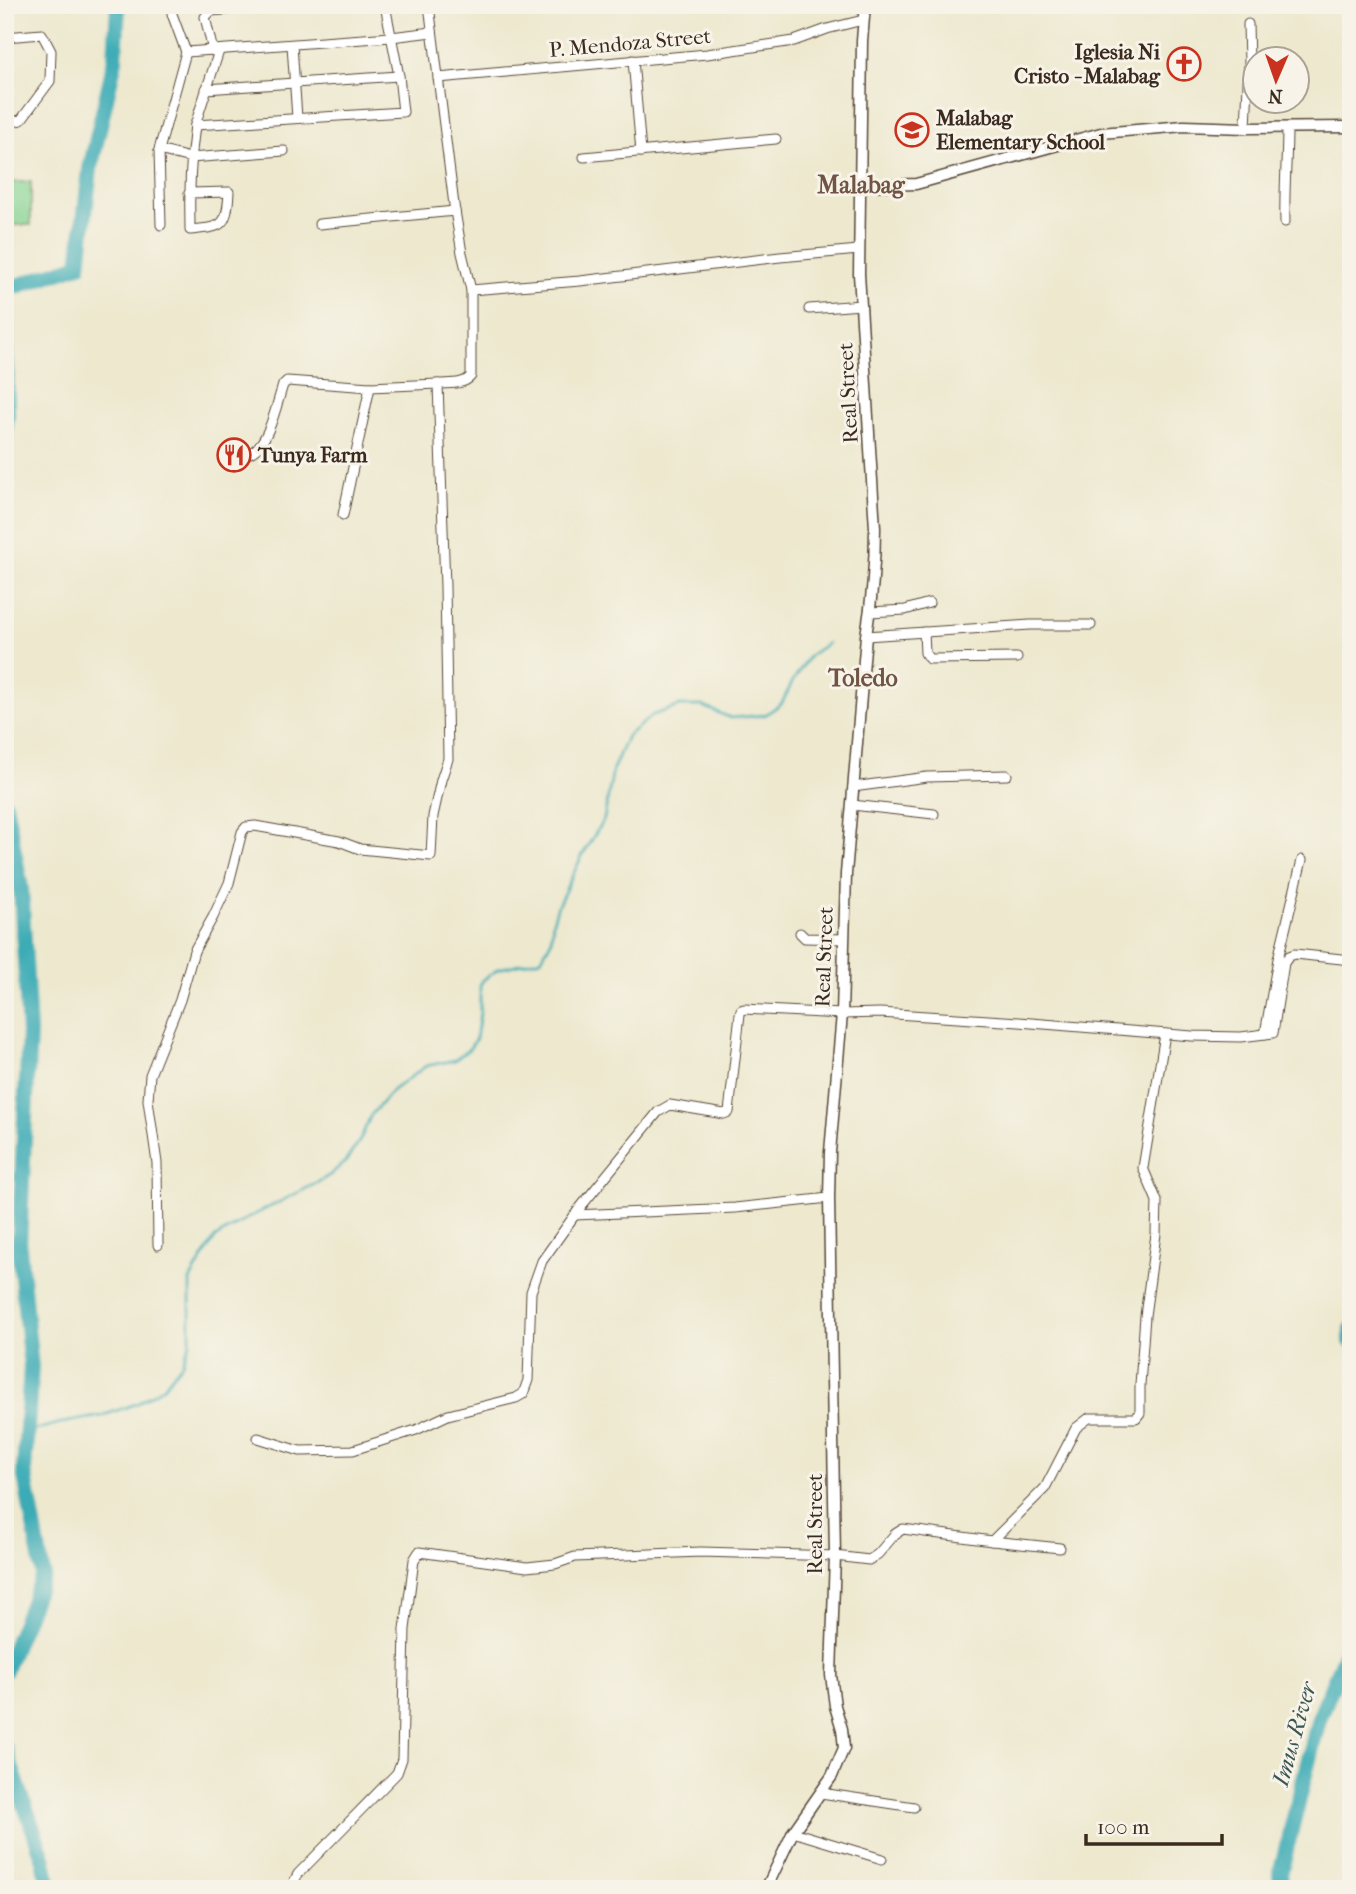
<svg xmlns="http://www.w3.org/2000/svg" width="1356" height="1894" font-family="'IM FELL French Canon',serif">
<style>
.green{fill:#82d291;stroke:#5e7e58;stroke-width:2}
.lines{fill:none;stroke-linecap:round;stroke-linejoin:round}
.stream{stroke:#3aabb5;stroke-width:2.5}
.river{stroke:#3aabb5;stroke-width:16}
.minor-casing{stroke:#564638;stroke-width:11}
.tertiary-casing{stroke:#564638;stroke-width:13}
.minor{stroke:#fff;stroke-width:9}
.tertiary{stroke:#fff;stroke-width:10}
.labels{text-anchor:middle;stroke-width:6;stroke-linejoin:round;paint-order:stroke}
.street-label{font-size:21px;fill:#3b2a1e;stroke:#f7f3e8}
.poi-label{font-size:21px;font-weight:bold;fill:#3b2a1e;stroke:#f7f3e8;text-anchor:start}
.water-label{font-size:23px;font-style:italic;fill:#3b5753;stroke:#f7f3e8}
.quarter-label{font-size:24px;font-weight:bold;fill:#715445;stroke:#f7f3e8}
</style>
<rect width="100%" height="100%" fill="#f7f3e8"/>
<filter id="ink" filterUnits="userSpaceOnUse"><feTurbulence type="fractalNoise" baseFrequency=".0143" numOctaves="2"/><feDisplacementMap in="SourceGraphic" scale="14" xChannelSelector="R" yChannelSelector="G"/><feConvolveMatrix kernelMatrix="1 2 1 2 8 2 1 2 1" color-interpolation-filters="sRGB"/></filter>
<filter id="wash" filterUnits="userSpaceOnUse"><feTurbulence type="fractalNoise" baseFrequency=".00686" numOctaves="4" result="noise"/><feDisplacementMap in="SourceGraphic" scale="28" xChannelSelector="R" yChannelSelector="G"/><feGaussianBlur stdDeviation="1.57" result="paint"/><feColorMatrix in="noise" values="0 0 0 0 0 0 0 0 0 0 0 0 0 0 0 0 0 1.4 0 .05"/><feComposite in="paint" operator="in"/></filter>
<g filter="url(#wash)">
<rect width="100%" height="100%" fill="#ede8ce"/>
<rect class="green" x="7" y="182" width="24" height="43"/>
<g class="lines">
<path class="stream" d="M 27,1432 L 61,1423 L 102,1416 L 138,1403 L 163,1387 L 182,1363 L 190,1343 L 190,1280 L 215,1238 L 246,1219 L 315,1184 L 330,1175 L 346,1161 L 360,1140 L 371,1115 L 393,1090 L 426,1066 L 455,1060 L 470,1048 L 476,1038 L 480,1013 L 480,985 L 483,980 L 498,969 L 541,959 L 551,941 L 553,921 L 558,905 L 582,856 L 604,819 L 613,769 L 627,736 L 653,715 L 680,706 L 702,706 L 731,718 L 765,715 L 782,703 L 793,681 L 809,656 L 828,643"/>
<g class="river">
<path d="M 5,435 L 7,412 L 5,290 L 79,265 L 90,169 L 115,60 L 118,5"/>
<path d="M 5,804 L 21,888 L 29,1033 L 19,1247 L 31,1367 L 24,1471 L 43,1575 L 5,1670"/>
<path d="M 1351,1330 L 1351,1341"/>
<path d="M 5,1749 L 44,1860 L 50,1889"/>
<path d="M 1282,1889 L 1280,1874 L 1319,1719 L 1347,1649 L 1351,1635"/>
</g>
</g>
</g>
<g filter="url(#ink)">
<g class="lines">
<defs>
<g id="minor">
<path d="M 5,37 L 42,34 L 51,51 L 50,81 L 21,120 L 5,123"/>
<path d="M 292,45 L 297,118"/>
<path d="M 213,51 L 205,17 L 211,11 L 291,5"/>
<path d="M 219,51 L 195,125 L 403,112 L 399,76 L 385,5"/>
<path d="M 186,52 L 391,37 L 432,32"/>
<path d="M 633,60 L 641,152"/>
<path d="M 438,78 L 707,54 L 794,41 L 827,29 L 863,20"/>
<path d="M 206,89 L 399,76"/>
<path d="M 1246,128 L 1249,62 L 1248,24"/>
<path d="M 159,150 L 190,158 L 284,151"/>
<path d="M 584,157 L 776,139"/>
<path d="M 189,193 L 229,192 C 227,227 223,227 190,230 C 189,194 190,161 195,125"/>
<path d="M 1285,222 C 1284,190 1287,159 1287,128"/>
<path d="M 319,224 L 455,211"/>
<path d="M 161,225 L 159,150 L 186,52 L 172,14"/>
<path d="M 471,290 L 580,281 L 780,257 L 859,250"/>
<path d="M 809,309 L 861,305"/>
<path d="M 236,455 C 241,455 247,455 252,452 C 269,443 277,403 283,385 L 287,381 L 370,387 L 438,384"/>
<path d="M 343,515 L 370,387"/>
<path d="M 870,612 L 905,610 L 929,603"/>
<path d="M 924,632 L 925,653 L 929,659 L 1017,658"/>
<path d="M 866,636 L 1030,625 L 1091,625"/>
<path d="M 853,787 L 927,777 L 1007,775"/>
<path d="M 852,805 L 934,814"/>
<path d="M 800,933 L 805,938 L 844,939"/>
<path d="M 1265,1034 L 1278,959 L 1302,860"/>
<path d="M 575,1215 L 735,1208 L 829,1198"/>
<path d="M 158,1245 L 157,1163 L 148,1100 L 150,1075 L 180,1000 L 194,951 L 213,917 L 229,883 L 242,832 L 246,827 L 255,826 L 339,841 L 360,849 L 431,856 L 433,816 L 441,780 L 448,759 L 445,586 L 438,384 C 450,383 464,385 471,376 L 471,290 L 462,253 L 454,205 L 429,5"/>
<path d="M 258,1438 L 300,1451 L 353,1450 L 416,1430 L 448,1415 L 516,1398 L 523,1394 L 528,1380 L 531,1292 L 542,1261 L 579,1209 L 658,1112 L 670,1105 L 724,1114 L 729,1112 L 740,1014 L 741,1010 L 744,1009 L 842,1014 L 880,1013 L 1019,1022 L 1192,1036 L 1241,1037 L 1273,1033 L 1284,963 L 1289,956 L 1295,954 L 1351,960"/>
<path d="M 992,1541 L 1060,1548"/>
<path d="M 821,1793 L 914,1807"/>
<path d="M 793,1832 L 882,1859"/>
<path d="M 290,1889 L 298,1874 L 397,1773 L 402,1759 L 405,1629 L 414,1560 L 419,1552 L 527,1567 L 555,1564 L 575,1557 L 701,1552 L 835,1556 L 869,1560 L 878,1554 L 895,1534 L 903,1529 L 992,1541 L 1045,1488 L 1076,1428 L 1089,1418 L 1136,1418 L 1140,1413 L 1140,1385 L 1145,1316 L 1156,1234 L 1157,1201 L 1143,1168 L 1165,1034"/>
</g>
<g id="tertiary">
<path d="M 860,186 L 916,184 L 1101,133 L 1184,126 L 1246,128 L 1351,127"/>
<path d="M 766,1889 L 793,1832 L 832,1776 L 844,1748 L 842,1729 L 835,1706 L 831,1675 L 835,1556 L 829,1198 L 830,1152 L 842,1014 L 846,874 L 866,636 C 872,600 875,565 875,528 L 859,274 L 862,41 L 865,5"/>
</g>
</defs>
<use href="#minor" class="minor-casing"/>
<use href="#tertiary" class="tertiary-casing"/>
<use href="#minor" class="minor"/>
<use href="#tertiary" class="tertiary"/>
</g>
</g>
<defs>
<symbol id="church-ring" viewBox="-11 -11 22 22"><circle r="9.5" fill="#f7f3e8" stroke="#c8321e" stroke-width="1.5"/><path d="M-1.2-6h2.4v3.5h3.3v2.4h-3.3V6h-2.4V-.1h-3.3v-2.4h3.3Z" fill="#c8321e"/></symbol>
<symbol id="school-ring" viewBox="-11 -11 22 22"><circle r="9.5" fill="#f7f3e8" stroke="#c8321e" stroke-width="1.5"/><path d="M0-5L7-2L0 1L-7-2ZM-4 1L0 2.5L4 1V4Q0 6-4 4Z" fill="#c8321e"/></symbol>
<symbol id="restaurant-ring" viewBox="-11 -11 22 22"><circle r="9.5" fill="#f7f3e8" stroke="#c8321e" stroke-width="1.5"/><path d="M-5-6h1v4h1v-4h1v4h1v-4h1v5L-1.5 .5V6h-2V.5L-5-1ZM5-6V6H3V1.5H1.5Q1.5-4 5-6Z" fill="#c8321e"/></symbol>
</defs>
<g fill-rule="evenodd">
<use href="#church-ring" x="1165" y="45" width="38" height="38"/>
<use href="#school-ring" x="893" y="111" width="38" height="38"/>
<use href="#restaurant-ring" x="215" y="436" width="38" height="38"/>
</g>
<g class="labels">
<g class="street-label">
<text transform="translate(630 43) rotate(-5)" y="7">P. Mendoza Street</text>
<text transform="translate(848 393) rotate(-93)" y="7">Real Street</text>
<text transform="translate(824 957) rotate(-88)" y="7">Real Street</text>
<text transform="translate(815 1524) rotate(-90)" y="7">Real Street</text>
</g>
<g class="poi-label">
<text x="1160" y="59" text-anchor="end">Iglesia Ni<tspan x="1160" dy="24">Cristo - Malabag</tspan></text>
<text x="936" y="125">Malabag<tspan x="936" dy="24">Elementary School</tspan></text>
<text x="258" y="462">Tunya Farm</text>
</g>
<g class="water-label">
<text transform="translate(1294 1734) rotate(-74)" y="8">Imus River</text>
</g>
<g class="quarter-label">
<text x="861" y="193">Malabag</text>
<text x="863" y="686">Toledo</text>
</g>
</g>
<rect width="1356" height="1894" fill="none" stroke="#f7f3e8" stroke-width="28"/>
<g transform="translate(1276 80) rotate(182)"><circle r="33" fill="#f7f3e8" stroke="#aca397" stroke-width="2"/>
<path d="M0-5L12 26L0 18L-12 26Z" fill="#c8321e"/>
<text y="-10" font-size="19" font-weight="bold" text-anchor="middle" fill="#3b2a1e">N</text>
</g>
<path d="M1086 1834v10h136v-10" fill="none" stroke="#3b2a1e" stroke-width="3.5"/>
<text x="1097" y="1834" font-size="21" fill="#3b2a1e" stroke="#f7f3e8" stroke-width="5" paint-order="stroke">100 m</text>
</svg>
